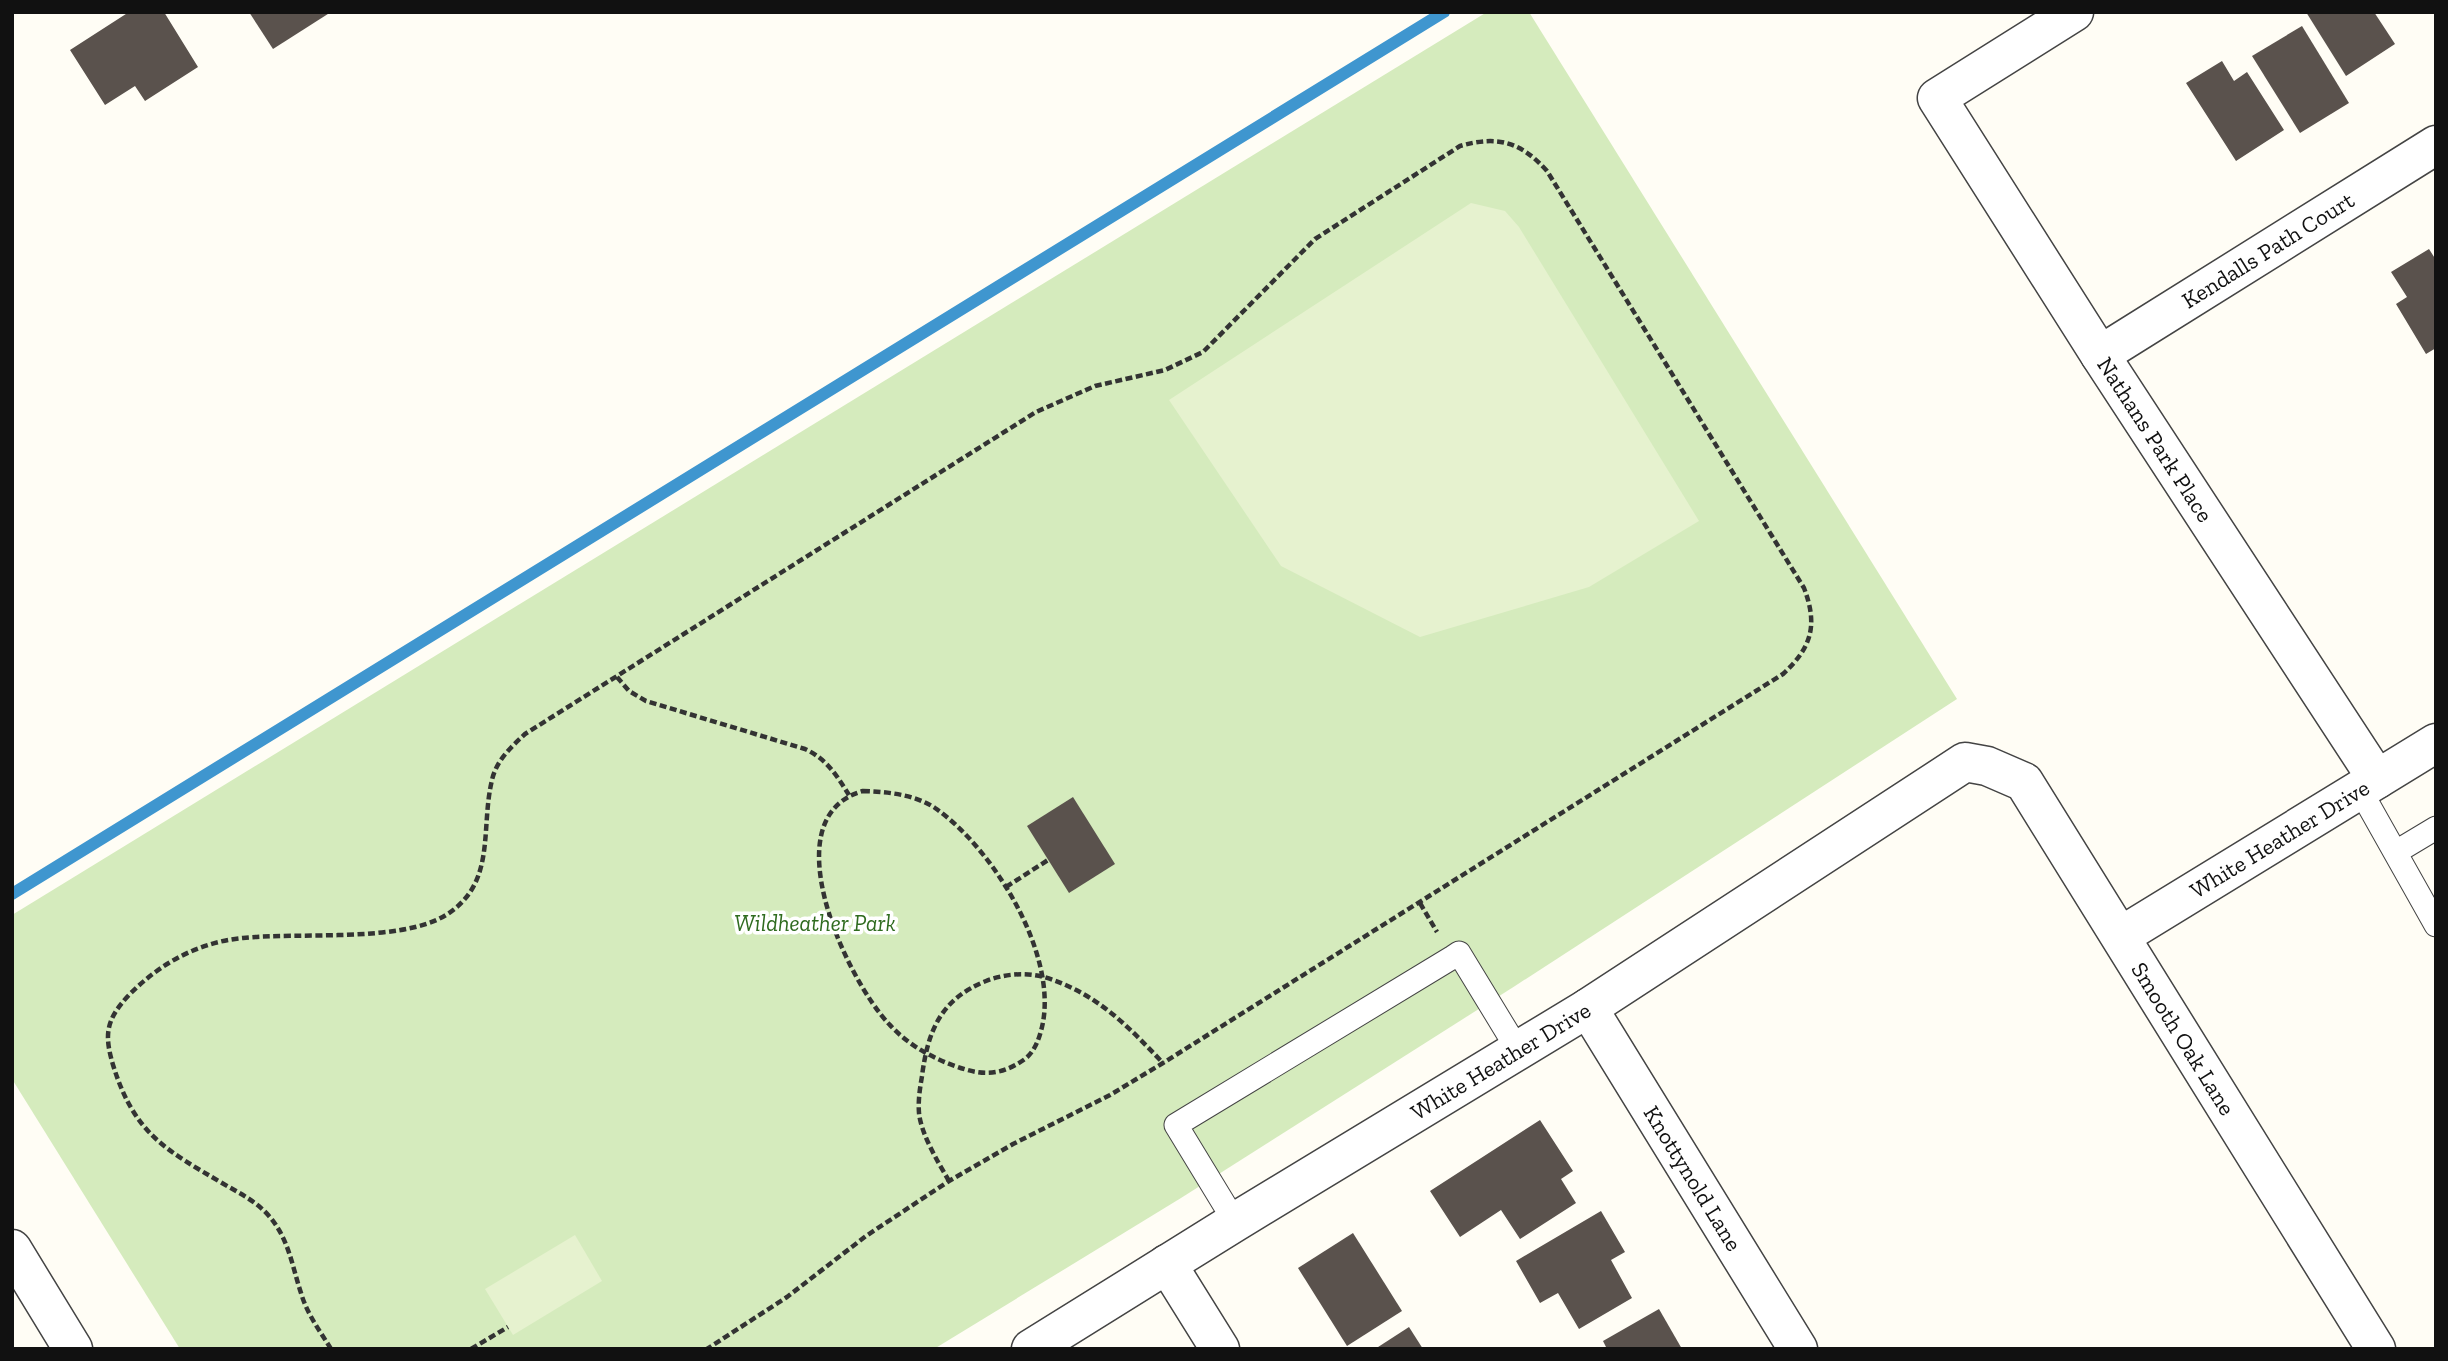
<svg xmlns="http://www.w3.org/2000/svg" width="2448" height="1361" font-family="'Zilla Slab',serif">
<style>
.green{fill:#d5ebbd}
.pitch{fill:#e6f2cf}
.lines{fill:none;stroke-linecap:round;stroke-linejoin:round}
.stream{stroke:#3f96cf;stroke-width:12}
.building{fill:#5a524d}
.lane-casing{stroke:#444;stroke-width:25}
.street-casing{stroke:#444;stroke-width:41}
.path{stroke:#333;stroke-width:4.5;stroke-dasharray:7 3.5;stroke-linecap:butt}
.lane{stroke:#fff;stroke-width:23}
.street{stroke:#fff;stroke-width:38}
.labels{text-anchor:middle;stroke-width:7;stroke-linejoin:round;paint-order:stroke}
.street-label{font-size:23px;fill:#111;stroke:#fff}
.park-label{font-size:23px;font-style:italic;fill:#2f6b1f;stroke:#fff}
</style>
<rect width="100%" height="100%" fill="#fffdf5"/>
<path class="green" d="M 1487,12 L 1529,12 L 1957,699 L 1515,986 L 1181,1198 L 934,1349 L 180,1349 L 12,1079 L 12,915 Z"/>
<g class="pitch">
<path d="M 1471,203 L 1505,211 L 1519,227 L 1699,521 L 1589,587 L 1420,637 L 1281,566 L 1169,400 Z"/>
<path d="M 575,1235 L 602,1281 L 513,1335 L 485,1289 Z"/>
</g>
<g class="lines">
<path class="stream" d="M 12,894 L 1444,12"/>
</g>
<g class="building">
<path d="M 129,12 L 164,12 L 198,67 L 145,101 L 135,86 L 105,105 L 70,50 Z"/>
<path d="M 249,12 L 331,12 L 273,49 Z"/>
<path d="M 2306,12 L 2374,12 L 2395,44 L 2346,76 Z"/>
<path d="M 2302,26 L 2349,103 L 2300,133 L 2252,56 Z"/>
<path d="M 2222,61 L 2234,81 L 2247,72 L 2284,130 L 2236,161 L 2186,83 Z"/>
<path d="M 2429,249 L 2436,260 L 2436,348 L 2426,354 L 2396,304 L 2407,297 L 2391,272 Z"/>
<path d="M 1073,797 L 1115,864 L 1069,893 L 1027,826 Z"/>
<path d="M 1540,1120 L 1573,1171 L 1561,1179 L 1576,1203 L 1520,1239 L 1501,1210 L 1460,1237 L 1430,1191 Z"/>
<path d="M 1601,1211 L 1625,1252 L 1611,1260 L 1632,1298 L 1579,1329 L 1558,1293 L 1540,1303 L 1516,1261 Z"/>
<path d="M 1353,1233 L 1402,1311 L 1347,1346 L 1298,1268 Z"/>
<path d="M 1659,1309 L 1682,1349 L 1607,1349 L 1603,1341 Z"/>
<path d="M 1409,1327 L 1423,1349 L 1375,1349 Z"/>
</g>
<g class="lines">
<defs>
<g id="lane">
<path d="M 2360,790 L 2436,925"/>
<path d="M 2396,852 L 2436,828"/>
<path d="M 1235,1222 L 1176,1125 L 1453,957 L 1459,953 L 1518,1050"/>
</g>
<g id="street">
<path id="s1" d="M 2074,12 L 1937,98 L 2100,355 L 2377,779"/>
<path id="s2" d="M 2100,355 L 2436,145"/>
<path id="s3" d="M 2121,936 L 2436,743"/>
<path id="s4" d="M 1588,1008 L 1798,1349"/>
<path d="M 12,1249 L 73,1349"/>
<path d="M 1167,1264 L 1220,1349"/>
<path id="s5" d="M 1031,1349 L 1235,1222 L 1588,1008 L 1965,762 L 1987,766 L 2024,782 L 2376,1349"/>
</g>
</defs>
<use href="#lane" class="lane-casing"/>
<use href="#street" class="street-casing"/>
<g class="path">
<path d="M 617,677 L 629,691 L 646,701 L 805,749 C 827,759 837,776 849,795"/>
<path d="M 863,791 C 887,792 914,794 935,808 C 993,848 1059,955 1042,1027 C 1039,1039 1035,1051 1025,1059 C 1001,1076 982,1076 955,1066 C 930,1057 907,1044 889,1024 C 847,980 770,817 863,791 Z"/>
<path d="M 1006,887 L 1048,860"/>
<path d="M 1420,903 L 1437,932"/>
<path d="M 949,1181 C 938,1162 921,1134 919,1113 C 918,1100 920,1088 922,1076 C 928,1030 941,999 986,981 C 1004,974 1025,972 1044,977 C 1096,993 1126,1024 1163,1063"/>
<path d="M 331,1349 C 320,1331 307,1314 301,1293 C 292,1266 289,1239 269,1216 C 256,1201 239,1193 222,1183 C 166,1150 135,1134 114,1068 C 104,1036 105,1021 128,996 C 159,964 198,942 243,938 C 298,932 401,943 446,915 C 497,883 480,829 492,780 C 496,761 511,747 525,734 L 1036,412 L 1095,386 L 1165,370 L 1203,352 L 1315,239 L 1460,146 C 1498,135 1521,142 1547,171 L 1804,588 C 1818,625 1812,647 1783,674 L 1163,1063 L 1110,1095 L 1013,1144 L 949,1181 L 866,1236 L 787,1297 L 707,1349"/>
<path d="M 471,1349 L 508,1327"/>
</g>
<use href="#lane" class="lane"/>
<use href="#street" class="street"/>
</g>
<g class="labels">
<g class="street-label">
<text dy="8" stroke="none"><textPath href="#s2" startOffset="198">Kendalls Path Court</textPath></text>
<text dy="8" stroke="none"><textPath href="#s1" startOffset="567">Nathans Park Place</textPath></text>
<text dy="8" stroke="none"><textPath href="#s3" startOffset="186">White Heather Drive</textPath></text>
<text dy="8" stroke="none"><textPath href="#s5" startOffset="1468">Smooth Oak Lane</textPath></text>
<text dy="8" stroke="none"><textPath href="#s5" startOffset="551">White Heather Drive</textPath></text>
<text dy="8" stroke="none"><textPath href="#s4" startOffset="200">Knottynold Lane</textPath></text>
</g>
<g class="park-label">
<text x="815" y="931">Wildheather Park</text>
</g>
</g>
<rect width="2448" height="1361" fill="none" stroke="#111111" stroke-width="28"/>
</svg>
